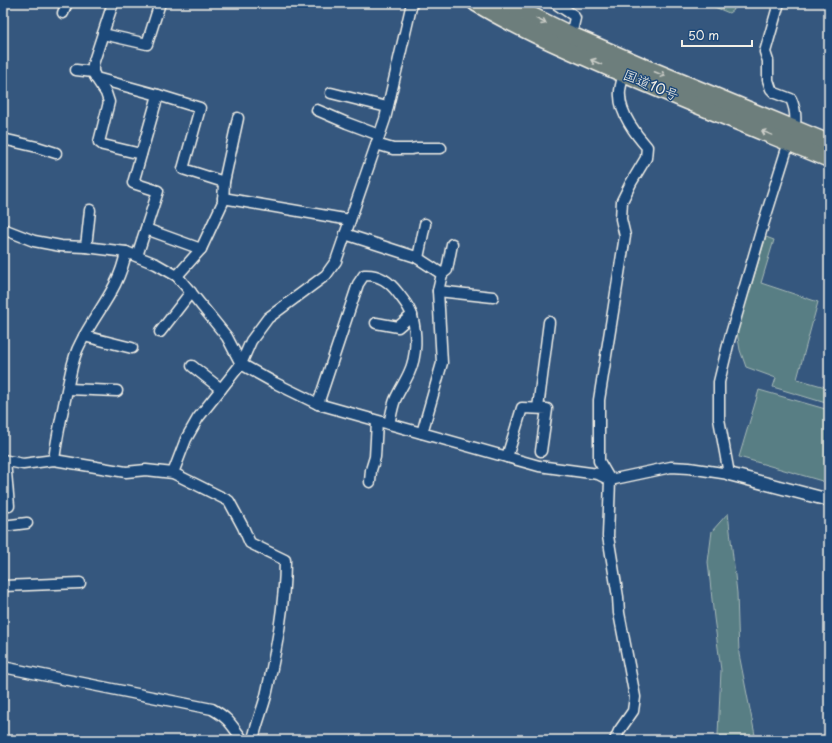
<svg xmlns="http://www.w3.org/2000/svg" width="832" height="743" font-family="'Playpen Sans','Klee One',sans-serif">
<style>
.green{fill:#587e84;stroke:#a6b8b6}
.lines{fill:none;stroke-linecap:round;stroke-linejoin:round}
.minor-casing{stroke:#f4f1e8;stroke-width:13}
.tertiary-casing{stroke:#f4f1e8;stroke-width:15}
.trunk-casing{stroke:#f4f1e8;stroke-width:19}
.minor{stroke:#1f4a7a;stroke-width:10}
.tertiary{stroke:#1f4a7a;stroke-width:12}
.trunk{stroke:#6d7e7c;stroke-width:16}
.oneway{stroke:#cccec8}
.labels{text-anchor:middle;stroke-width:3;stroke-linejoin:round;paint-order:stroke}
.street-label{font-size:14px;fill:#f4f1e8;stroke:#1f4a7a}
</style>
<rect width="100%" height="100%" fill="#35577e"/>
<filter id="ink" filterUnits="userSpaceOnUse"><feTurbulence type="fractalNoise" baseFrequency=".025" numOctaves="2"/><feDisplacementMap in="SourceGraphic" scale="8" xChannelSelector="R" yChannelSelector="G"/><feConvolveMatrix kernelMatrix="1 2 1 2 8 2 1 2 1" color-interpolation-filters="sRGB"/></filter>
<g filter="url(#ink)">
<g class="green">
<path d="M 705,3 L 742,3 L 729,13 Z"/>
<path d="M 766,237 L 774,240 L 761,283 L 818,302 L 797,379 L 829,388 L 829,404 L 773,387 L 776,378 L 746,367 L 740,350 L 737,332 Z"/>
<path d="M 759,390 L 829,410 L 829,483 L 739,457 Z"/>
<path d="M 728,513 L 737,593 L 739,654 L 756,740 L 719,740 L 718,735 L 721,670 L 714,618 L 708,562 L 712,531 Z"/>
</g>
<g class="lines">
<defs>
<g id="minor">
<path d="M 113,3 L 93,64 L 93,72 L 96,78 L 158,95 L 133,183 L 158,191 L 137,256"/>
<path d="M 555,3 L 573,15 L 575,18 L 571,35"/>
<path d="M 63,13 L 67,3"/>
<path d="M 103,34 L 147,44 L 160,3"/>
<path d="M 76,70 L 93,72"/>
<path d="M 96,78 L 106,93 L 109,102 L 99,142 L 103,145 L 141,154"/>
<path d="M 331,93 L 387,107"/>
<path d="M 158,95 L 200,108 L 183,169 L 224,182 L 238,118"/>
<path d="M 317,110 L 347,123 L 379,135"/>
<path d="M 3,139 L 37,147 L 56,153"/>
<path d="M 376,144 L 393,149 L 411,149 L 417,148 L 441,148"/>
<path d="M 223,198 L 350,220"/>
<path d="M 3,229 L 34,241 L 61,246 L 86,247 L 126,252 L 156,264 L 177,276 L 193,295 L 227,337 L 241,364 L 275,383 L 318,404 L 539,466 L 598,474 L 610,480 L 671,467 L 689,468 L 729,474 L 719,419 L 719,382 L 729,341 L 762,228 L 789,142 C 796,127 798,115 791,99 L 775,93 L 771,89 L 768,80 L 768,61 L 765,52 L 779,3"/>
<path d="M 146,229 L 201,249"/>
<path d="M 345,234 L 416,257 L 442,274 L 438,291 L 442,363 L 422,433"/>
<path d="M 86,247 L 90,210"/>
<path d="M 418,258 L 425,224"/>
<path d="M 442,274 L 447,270 L 452,244"/>
<path d="M 177,276 L 201,249 L 223,202 L 224,182"/>
<path d="M 438,291 L 493,297"/>
<path d="M 376,323 L 398,327 L 412,315"/>
<path d="M 160,332 L 191,292"/>
<path d="M 84,336 L 132,348"/>
<path d="M 192,366 L 221,389"/>
<path d="M 68,389 L 117,391"/>
<path d="M 318,404 L 358,284 L 364,275 C 379,274 390,282 398,293 C 403,300 410,307 412,316 C 417,334 417,356 409,373 C 405,382 399,391 395,400 C 392,408 391,416 389,424"/>
<path d="M 538,408 L 549,322"/>
<path d="M 507,457 L 522,408 L 547,409 L 541,451"/>
<path d="M 3,460 L 23,464 L 54,460 L 126,472 L 146,470 L 173,473 L 229,501 L 243,527 L 250,543 L 285,560 C 285,606 276,651 266,696 C 262,711 256,725 253,740"/>
<path d="M 54,460 C 57,435 63,410 68,385 C 71,372 73,356 80,344 C 96,311 119,290 126,252"/>
<path d="M 5,461 L 9,506"/>
<path d="M 173,473 L 186,439 L 198,418 L 241,364 L 251,341 L 268,318 L 326,275 L 336,261 L 385,119 L 412,3"/>
<path d="M 370,482 L 371,470 L 375,457 L 377,422"/>
<path d="M 3,526 L 27,523"/>
<path d="M 3,586 L 80,583"/>
<path d="M 3,667 L 212,709 C 230,719 231,725 243,740"/>
<path d="M 615,740 L 619,731 L 633,711 L 635,697 L 619,613 L 618,597 L 608,536 L 610,480 L 599,461 L 599,400 L 625,236 L 621,219 L 622,201 L 631,183 L 646,158 L 647,147 C 636,135 620,113 620,96 C 619,89 622,81 624,75"/>
</g>
<path id="tertiary" d="M 729,474 L 829,500"/>
<g id="trunk">
<path d="M 476,3 C 514,26 555,44 596,62 C 673,96 751,127 829,159"/>
<path d="M 506,3 L 571,35 L 654,71 L 829,143"/>
</g>
</defs>
<use href="#minor" class="minor-casing"/>
<use href="#tertiary" class="tertiary-casing"/>
<use href="#trunk" class="trunk-casing"/>
<use href="#minor" class="minor"/>
<use href="#tertiary" class="tertiary"/>
<use href="#trunk" class="trunk"/>
</g>
<defs><path id="oneway-shaft" d="M-6 0H5M1.5-3L5.5 0L1.5 3" fill="none" stroke-width="1.6" stroke-linecap="round" stroke-linejoin="round"/></defs>
<g class="oneway">
<use href="#oneway-shaft" transform="translate(541 21) rotate(26)"/>
<use href="#oneway-shaft" transform="translate(596 62) rotate(-156)"/>
<use href="#oneway-shaft" transform="translate(660 74) rotate(22)"/>
<use href="#oneway-shaft" transform="translate(767 133) rotate(-158)"/>
</g>
</g>
<g class="labels">
<g class="street-label">
<text transform="translate(651 85) rotate(23)" y="5">国道10号</text>
</g>
</g>
<rect width="832" height="743" fill="none" stroke="#1f4a7a" stroke-width="16"/>
<rect x="8" y="8" width="816" height="727" fill="none" stroke="#f4f1e8" stroke-width="1.5" filter="url(#ink)"/>
<path d="M682 40v6h70v-6" fill="none" stroke="#f4f1e8" stroke-width="2"/>
<text x="688" y="40" font-size="12" fill="#f4f1e8" stroke="#1f4a7a" stroke-width="3" paint-order="stroke">50 m</text>
</svg>
